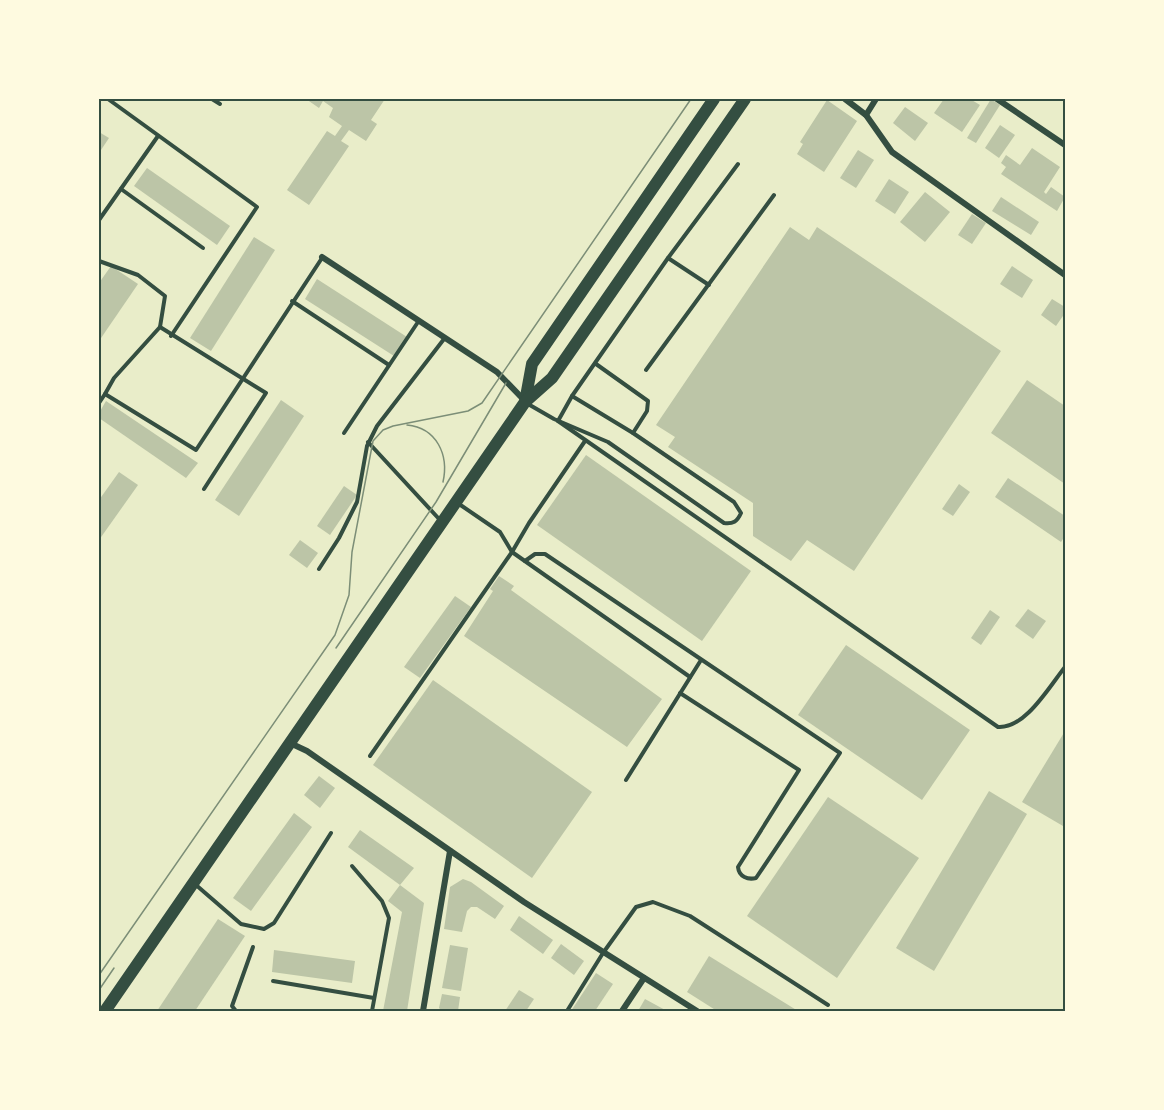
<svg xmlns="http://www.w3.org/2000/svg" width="1164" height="1110" font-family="'Source Sans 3',sans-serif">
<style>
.building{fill:#bcc5a7}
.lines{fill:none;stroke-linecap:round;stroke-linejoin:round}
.service{stroke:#344e41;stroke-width:4}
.minor{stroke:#344e41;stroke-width:6}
.primary{stroke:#344e41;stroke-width:12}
.tram{stroke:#7c8e77;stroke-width:1.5}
.neatline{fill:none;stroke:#344e41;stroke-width:2}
</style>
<rect width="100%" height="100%" fill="#e9edc9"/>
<g class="building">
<path d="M 306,99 L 385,99 L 371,120 L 377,124 L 366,141 L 349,130 L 341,141 L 349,146 L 309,205 L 287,190 L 327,131 L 335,136 L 342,126 L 329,117 L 333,108 L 323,101 L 319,108 Z"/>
<path d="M 944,99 L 970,99 L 980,105 L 962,132 L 934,113 Z"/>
<path d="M 991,99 L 1000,105 L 976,143 L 967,138 Z"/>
<path d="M 827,100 L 857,121 L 824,172 L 797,154 L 803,144 L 800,142 Z"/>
<path d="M 905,107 L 928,123 L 915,141 L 893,123 Z"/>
<path d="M 1000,125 L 1015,135 L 999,158 L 985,148 Z"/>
<path d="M 99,132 L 109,138 L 99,153 Z"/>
<path d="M 1032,148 L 1060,167 L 1044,192 L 1046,194 L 1051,187 L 1065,197 L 1057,211 L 1001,174 L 1006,167 L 1001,163 L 1006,155 L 1020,165 Z"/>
<path d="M 858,150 L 874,160 L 856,188 L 840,178 Z"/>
<path d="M 147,168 L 230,226 L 217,245 L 134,186 Z"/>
<path d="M 889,179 L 909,192 L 895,214 L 875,201 Z"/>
<path d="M 925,192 L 950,212 L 925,242 L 900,222 Z"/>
<path d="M 1001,197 L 1039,222 L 1031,235 L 992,211 Z"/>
<path d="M 972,214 L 986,223 L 972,244 L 958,235 Z"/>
<path d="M 790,227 L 809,240 L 817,227 L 1001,351 L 854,571 L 807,540 L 791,561 L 753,536 L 753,503 L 668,447 L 675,437 L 656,425 Z"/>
<path d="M 254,237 L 275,250 L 211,351 L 190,338 Z"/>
<path d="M 111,266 L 138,284 L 99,341 L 99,283 Z"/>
<path d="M 1012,266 L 1033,280 L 1022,298 L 1000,284 Z"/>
<path d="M 317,279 L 407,337 L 394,356 L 305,299 Z"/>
<path d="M 1052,299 L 1065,307 L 1065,313 L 1056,326 L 1041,315 Z"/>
<path d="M 1027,380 L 1065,406 L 1065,484 L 991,433 Z"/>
<path d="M 281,400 L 304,416 L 239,516 L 215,500 Z"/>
<path d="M 106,401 L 198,463 L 186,478 L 99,418 L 99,413 Z"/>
<path d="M 586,455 L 751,571 L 702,641 L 537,525 Z"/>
<path d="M 119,472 L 138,485 L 99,540 L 99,500 Z"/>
<path d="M 1008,478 L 1065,516 L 1065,536 L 1061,542 L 995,497 Z"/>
<path d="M 959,484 L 970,492 L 953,516 L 942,509 Z"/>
<path d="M 344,486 L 357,495 L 330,535 L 317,526 Z"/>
<path d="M 300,540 L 318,553 L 307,568 L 289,555 Z"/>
<path d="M 499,576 L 514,586 L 511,590 L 662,699 L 627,747 L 464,636 L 493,591 L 490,589 Z"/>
<path d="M 455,596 L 471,607 L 420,678 L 404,667 Z"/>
<path d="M 1028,609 L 1046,621 L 1033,639 L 1015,626 Z"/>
<path d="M 990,610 L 1000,617 L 981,645 L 971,638 Z"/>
<path d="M 846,645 L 970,730 L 922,800 L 798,715 Z"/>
<path d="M 433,680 L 592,792 L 532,878 L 373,765 Z"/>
<path d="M 1065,731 L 1065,823 L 1063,826 L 1022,802 Z"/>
<path d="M 319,776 L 335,788 L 320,808 L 304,795 Z"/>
<path d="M 989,791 L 1027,814 L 934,971 L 896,948 Z"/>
<path d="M 828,797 L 919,858 L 837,978 L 747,916 Z"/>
<path d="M 294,813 L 312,827 L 251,911 L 233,898 Z"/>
<path d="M 360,830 L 414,868 L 400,885 L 348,847 Z"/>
<path d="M 463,879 L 471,882 L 504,906 L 495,919 L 477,907 L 471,907 L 467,911 L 462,932 L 444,929 L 450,887 Z"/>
<path d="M 400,885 L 424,903 L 407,1011 L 383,1011 L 402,912 L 388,901 Z"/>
<path d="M 519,916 L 553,940 L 543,954 L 510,930 Z"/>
<path d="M 218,919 L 245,936 L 195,1011 L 157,1011 Z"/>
<path d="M 561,944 L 584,961 L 574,975 L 551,958 Z"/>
<path d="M 450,945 L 468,948 L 461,991 L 442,988 Z"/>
<path d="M 274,950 L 355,961 L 352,983 L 272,972 Z"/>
<path d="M 709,956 L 798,1011 L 717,1011 L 687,992 Z"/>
<path d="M 596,973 L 613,984 L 595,1011 L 571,1011 Z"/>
<path d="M 519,990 L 534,999 L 526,1011 L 505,1011 Z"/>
<path d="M 442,994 L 460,997 L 458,1011 L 442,1011 L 439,1008 Z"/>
<path d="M 645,999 L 667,1011 L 638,1011 Z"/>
</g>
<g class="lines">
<g class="service">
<path d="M 108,99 L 257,207 L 171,336"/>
<path d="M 212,99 L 220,104"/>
<path d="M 121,189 L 203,248"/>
<path d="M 99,220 L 158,136"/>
<path d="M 668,258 L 709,285"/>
<path d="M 99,261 L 138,275 L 165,296 L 160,327 L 114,378 L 105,394"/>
<path d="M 292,301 L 389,365"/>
<path d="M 160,327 L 266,393 L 204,489"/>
<path d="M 596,364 L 648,401 L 647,411 L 633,433"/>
<path d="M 646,370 L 774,195"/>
<path d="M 99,403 L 105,394 L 196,450 L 322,258"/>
<path d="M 528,404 L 554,419 L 608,442 L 724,523 C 733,524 737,522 741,513 L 734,502 L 633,433 L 572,396"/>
<path d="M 558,421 L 998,727 C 1025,729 1049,687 1065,667"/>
<path d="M 558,421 L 572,396 L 668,258 L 738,164"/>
<path d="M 344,433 L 418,322"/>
<path d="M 368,442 L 440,520"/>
<path d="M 459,504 L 500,532 L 512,552 L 690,677"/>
<path d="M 525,561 L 535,554 L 545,554 L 840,753 L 756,878 C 748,880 739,877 738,867 L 799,770 L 680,693"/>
<path d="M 319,569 L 339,538 L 357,502 L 367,446 L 377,426 L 444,339"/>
<path d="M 370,756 L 512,552 L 529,523 L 585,441"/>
<path d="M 626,780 L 701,660"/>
<path d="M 352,866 L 382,901 L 389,918 L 372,1011"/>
<path d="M 196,885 L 241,924 L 264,929 L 274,923 L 331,833"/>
<path d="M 273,981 L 374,998"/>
<path d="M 236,1011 L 232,1006 L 253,947"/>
<path d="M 567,1011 L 603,953 L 636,907 L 653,902 L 690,916 L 828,1005"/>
</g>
<g class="minor">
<path d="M 845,99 L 866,115 L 892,152 L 1065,275"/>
<path d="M 997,99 L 1065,145"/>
<path d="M 866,115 L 876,99"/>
<path d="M 322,257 L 497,372 L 525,401"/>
<path d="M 290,743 L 307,751 L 524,902 L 697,1011"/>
<path d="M 423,1011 L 450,851"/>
<path d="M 622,1011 L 644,978"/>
</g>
<g class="primary">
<path d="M 525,402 L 532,364 L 714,99"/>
<path d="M 105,1011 L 525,402 L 552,378 L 745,99"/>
</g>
<g class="tram">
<path d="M 407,425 C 437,428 449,455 443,482"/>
<path d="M 336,648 L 436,502 L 506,383"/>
<path d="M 99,975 L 335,635 L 349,595 L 352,552 L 373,441 L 383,430 L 393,426 L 468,411 L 482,403 L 691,99"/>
<path d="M 99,990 L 114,968"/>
</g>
</g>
<rect width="1164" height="1110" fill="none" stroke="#fefae0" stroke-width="201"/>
<rect x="100" y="100" width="964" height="910" class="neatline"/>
</svg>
